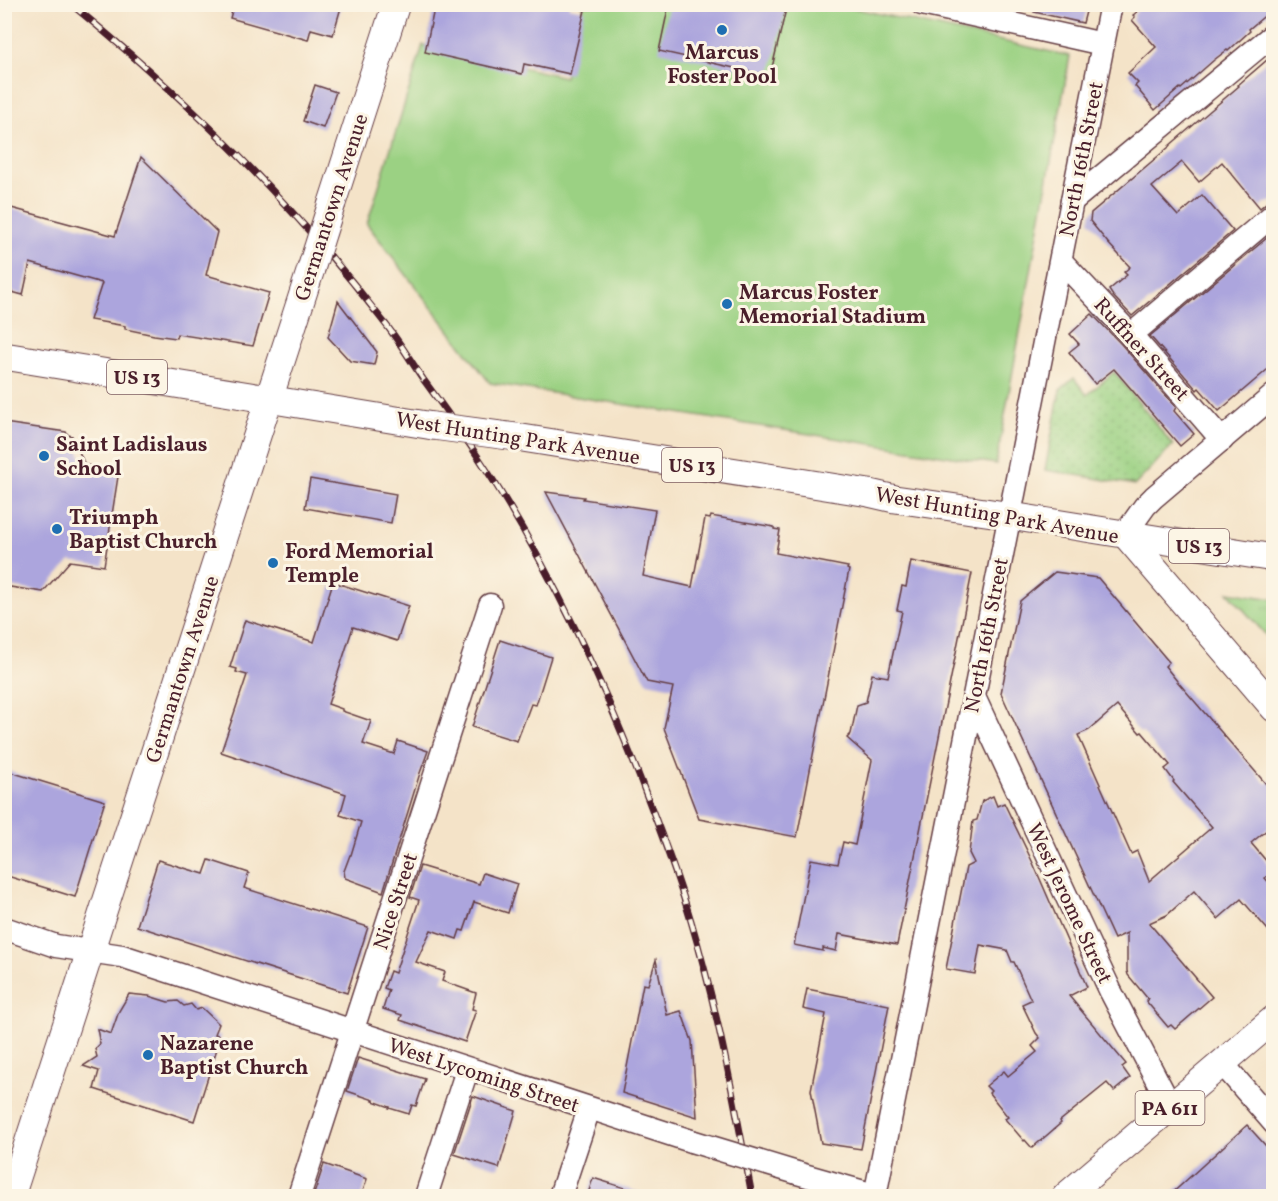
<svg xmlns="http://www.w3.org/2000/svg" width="1278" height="1201" font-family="Vollkorn,serif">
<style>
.grass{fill:url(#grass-dots);stroke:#727857;stroke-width:1.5}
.park{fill:url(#park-tufts);stroke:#727857;stroke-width:1.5}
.pitch{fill:#9bd183;stroke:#727857;stroke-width:1.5}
.building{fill:#aca5dd;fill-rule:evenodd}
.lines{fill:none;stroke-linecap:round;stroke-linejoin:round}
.minor-casing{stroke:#643c43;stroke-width:25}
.major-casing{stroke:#643c43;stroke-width:29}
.minor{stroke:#fff;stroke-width:22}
.major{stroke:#fff;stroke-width:27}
.rail-casing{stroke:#4a1f2b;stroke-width:7}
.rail{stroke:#fcf5e5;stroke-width:4.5;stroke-dasharray:14;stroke-linecap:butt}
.minor-bridge-casing{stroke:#643c43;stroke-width:25;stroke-linecap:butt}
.major-bridge-casing{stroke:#643c43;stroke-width:29;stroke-linecap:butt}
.minor-bridge{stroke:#fff;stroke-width:22}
.major-bridge{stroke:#fff;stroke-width:27}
.poi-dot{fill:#1f6fb2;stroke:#fcf5e5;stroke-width:2}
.labels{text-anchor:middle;stroke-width:6;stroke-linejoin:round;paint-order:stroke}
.shield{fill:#fcf5e5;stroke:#7f5f63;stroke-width:1.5}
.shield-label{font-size:20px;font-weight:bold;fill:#4a1f2b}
.poi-label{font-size:21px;font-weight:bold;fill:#4a1f2b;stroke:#fcf5e5;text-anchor:start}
.street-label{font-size:21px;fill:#4a1f2b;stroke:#fcf5e5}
</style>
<defs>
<pattern id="grass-dots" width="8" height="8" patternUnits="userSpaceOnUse" patternTransform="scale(1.5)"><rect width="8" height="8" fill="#9bd183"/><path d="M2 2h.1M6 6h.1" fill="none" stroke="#87b371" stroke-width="1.8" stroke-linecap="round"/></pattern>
<pattern id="park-tufts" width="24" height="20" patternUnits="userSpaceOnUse" patternTransform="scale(1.5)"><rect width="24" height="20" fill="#9bd183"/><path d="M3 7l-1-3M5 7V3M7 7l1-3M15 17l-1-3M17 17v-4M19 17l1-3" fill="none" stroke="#87b371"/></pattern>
</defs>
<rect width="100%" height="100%" fill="#fcf5e5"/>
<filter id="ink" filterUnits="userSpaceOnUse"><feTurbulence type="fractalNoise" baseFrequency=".0167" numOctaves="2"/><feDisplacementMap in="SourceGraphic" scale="12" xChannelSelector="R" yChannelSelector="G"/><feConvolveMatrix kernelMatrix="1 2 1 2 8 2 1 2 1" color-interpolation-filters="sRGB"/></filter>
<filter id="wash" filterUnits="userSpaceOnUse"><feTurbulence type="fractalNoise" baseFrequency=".008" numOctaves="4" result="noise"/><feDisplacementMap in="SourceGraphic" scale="24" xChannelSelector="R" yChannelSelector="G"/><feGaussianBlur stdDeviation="1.35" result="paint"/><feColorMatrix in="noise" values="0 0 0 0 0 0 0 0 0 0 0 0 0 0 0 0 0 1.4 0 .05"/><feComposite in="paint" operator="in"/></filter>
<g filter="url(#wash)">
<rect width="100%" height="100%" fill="#f4e3c8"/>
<path class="grass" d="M 1114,372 L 1173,445 L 1135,485 L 1045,470 L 1060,390 L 1074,378 L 1087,395 Z"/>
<path class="park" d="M 1228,592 L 1273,599 L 1273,643 Z"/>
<path class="pitch" d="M 583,5 L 839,5 L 1070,56 L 996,464 L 490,383 L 367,224 L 423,45 L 565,77 Z"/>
<g id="blocks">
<g class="building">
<path d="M 234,4 L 342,4 L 333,35 L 311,29 L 308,40 L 230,18 Z"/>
<path d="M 435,4 L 569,4 L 569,7 L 585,10 L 570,74 L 524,64 L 522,74 L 425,52 Z"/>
<path d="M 669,4 L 764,4 L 786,9 L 770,76 L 659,51 Z"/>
<path d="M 1035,4 L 1088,4 L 1083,23 L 1034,12 Z"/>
<path d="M 1130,4 L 1274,4 L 1274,8 L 1249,29 L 1250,31 L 1228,51 L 1227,50 L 1214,60 L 1181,89 L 1180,88 L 1155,110 L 1135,86 L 1138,83 L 1128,73 L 1156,47 L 1132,20 L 1135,17 L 1133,15 L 1137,12 Z"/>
<path d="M 1274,54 L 1274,201 L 1266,203 L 1260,208 L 1222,162 L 1199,182 L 1182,162 L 1152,187 L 1178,216 L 1202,195 L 1233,231 L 1132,316 L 1113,296 L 1109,290 L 1127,275 L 1124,272 L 1130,267 L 1108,243 L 1090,221 L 1091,213 L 1169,147 L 1169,146 L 1239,86 L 1238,85 Z"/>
<path d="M 315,85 L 336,92 L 323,128 L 303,121 Z"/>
<path d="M 141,157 L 217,232 L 206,275 L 269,293 L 253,346 L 177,334 L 176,338 L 154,335 L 125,329 L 125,326 L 90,320 L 102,283 L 30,263 L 23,295 L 4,290 L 4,206 L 115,236 Z"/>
<path d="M 1274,232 L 1274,364 L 1219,411 L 1199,388 L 1197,390 L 1150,336 Z"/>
<path d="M 338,301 L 377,352 L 374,365 L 350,361 L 328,337 Z"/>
<path d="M 1092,314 L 1121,344 L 1176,407 L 1174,411 L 1194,434 L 1180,446 L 1114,369 L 1095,384 L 1069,352 L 1079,344 L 1070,334 Z"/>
<path d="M 4,423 L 66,432 L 68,435 L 72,436 L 85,465 L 119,470 L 104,566 L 70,561 L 43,592 L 4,586 Z"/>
<path d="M 310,479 L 396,494 L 391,523 L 305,508 Z"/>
<path d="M 546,492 L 584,497 L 583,499 L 655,510 L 643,576 L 692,587 L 705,518 L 710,519 L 711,516 L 774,527 L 774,529 L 780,530 L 776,553 L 848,567 L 847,569 L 849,570 L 797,837 L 699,819 L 664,728 L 673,687 L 647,682 Z"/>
<path d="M 911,561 L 972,573 L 897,945 L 839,934 L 836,951 L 823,948 L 823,951 L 794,945 L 811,859 L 838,864 L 843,842 L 855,845 L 872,760 L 847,738 L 851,734 L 857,705 L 866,702 L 872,674 L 888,677 L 902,611 L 897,610 L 902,586 L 906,587 Z"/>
<path d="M 1055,572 L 1098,578 L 1169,662 L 1165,666 L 1177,681 L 1266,784 L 1274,778 L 1274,824 L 1251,843 L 1274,870 L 1265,878 L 1274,888 L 1274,937 L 1241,899 L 1218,919 L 1194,891 L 1167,915 L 1149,923 L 1212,997 L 1175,1029 L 1171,1025 L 1168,1027 L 1146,1001 L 1148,999 L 1128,975 L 1127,971 L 1127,933 L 1114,939 L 1001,693 L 1020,601 ZM 1117,706 L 1140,733 L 1142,732 L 1170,765 L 1165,769 L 1174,781 L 1173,782 L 1212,827 L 1149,881 L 1137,851 L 1131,854 L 1078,735 L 1089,730 Z"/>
<path d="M 333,582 L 409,606 L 397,641 L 353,627 L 328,704 L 342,709 L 342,711 L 371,721 L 363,744 L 394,754 L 398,741 L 428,751 L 420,773 L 383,892 L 345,878 L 344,871 L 350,855 L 351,855 L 361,822 L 340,815 L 346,794 L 221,752 L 247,675 L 236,672 L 237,669 L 230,667 L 245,620 L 314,642 Z"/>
<path d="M 500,640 L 551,657 L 536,705 L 531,704 L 517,741 L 472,727 Z"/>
<path d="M 4,770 L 105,801 L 75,897 L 4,875 Z"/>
<path d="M 993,796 L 997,806 L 1004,803 L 1033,863 L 1087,987 L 1069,996 L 1126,1064 L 1122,1067 L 1130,1078 L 1114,1091 L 1107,1083 L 1060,1121 L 1061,1123 L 1032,1148 L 1025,1140 L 1024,1141 L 1005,1119 L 1008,1117 L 989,1093 L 991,1091 L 986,1086 L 1004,1071 L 1008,1076 L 1037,1052 L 1032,1046 L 1040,1038 L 1036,1033 L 1022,1004 L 1031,1000 L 1014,962 L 1012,962 L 1007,950 L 980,945 L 975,974 L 946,969 L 966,867 L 974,863 L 969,853 L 973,821 L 977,820 L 982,801 Z"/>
<path d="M 158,860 L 204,874 L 209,860 L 249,873 L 244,888 L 368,927 L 347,993 L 137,926 Z"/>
<path d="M 420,866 L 479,884 L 483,873 L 517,884 L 508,913 L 474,902 L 464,931 L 460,930 L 457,939 L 431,930 L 416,962 L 445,972 L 442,981 L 476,993 L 472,1009 L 476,1010 L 465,1042 L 400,1020 L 402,1015 L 383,1009 L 389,990 L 384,988 L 390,971 L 395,973 L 419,900 L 410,897 Z"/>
<path d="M 656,960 L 667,1015 L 681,1011 L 692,1041 L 697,1117 L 622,1093 L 643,984 L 648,985 Z"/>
<path d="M 807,989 L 889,1005 L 861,1149 L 821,1143 L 811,1090 L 826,1014 L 803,1009 Z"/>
<path d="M 129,994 L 149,996 L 168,1002 L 178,1001 L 184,1006 L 191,1004 L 196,1010 L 202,1008 L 219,1024 L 215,1034 L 221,1036 L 194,1121 L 94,1089 L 99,1071 L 83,1066 L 97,1057 L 95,1049 L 100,1044 L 97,1029 L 111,1034 L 119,1011 Z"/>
<path d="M 358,1058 L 425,1079 L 416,1106 L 412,1105 L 409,1114 L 389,1108 L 390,1107 L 373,1101 L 374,1100 L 347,1091 Z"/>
<path d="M 473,1096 L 516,1111 L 499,1168 L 454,1154 Z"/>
<path d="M 1247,1125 L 1266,1146 L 1274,1141 L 1274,1197 L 1168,1197 Z"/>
<path d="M 324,1164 L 367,1179 L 361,1197 L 313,1197 Z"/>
<path d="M 593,1178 L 641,1193 L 640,1197 L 587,1197 Z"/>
</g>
</g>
</g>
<g filter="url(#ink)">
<use href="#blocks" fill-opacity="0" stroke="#643c43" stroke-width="1.5"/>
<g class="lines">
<defs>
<g id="minor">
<path d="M 922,4 L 1103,44"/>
<path d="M 1072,201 L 1274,34"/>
<path d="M 1061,261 L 1131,335 L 1222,440"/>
<path d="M 1131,335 L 1274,214"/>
<path d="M 1125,534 L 1145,506 L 1154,497 L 1274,395"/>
<path d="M 974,697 L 1111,992 L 1171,1107"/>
<path d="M 4,928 L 56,946 L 122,956 L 691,1141"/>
<path d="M 1222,1063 L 1274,1123"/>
<path d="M 797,1173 L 878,1196"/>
<path d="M 299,1196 L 490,605"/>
<path d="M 426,1196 L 467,1070"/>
<path d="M 560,1196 L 589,1109"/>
<path d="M 875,1196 L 1111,4"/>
</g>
<g id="major">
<path d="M 332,203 L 396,4"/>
<path d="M 4,356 L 433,426"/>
<path d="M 516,437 L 869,493 L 895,499 L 992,513 L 1274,558"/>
<path d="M 1125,534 L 1274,708"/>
<path d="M 11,1196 L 311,269"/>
<path d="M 1066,1196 L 1274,1019"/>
</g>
</defs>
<use href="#minor" class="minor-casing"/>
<use href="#major" class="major-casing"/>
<use href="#minor" class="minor"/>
<use href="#major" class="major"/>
<defs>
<path id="rail" d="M 71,4 C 186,98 293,203 383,321 C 398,339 410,360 423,379 C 451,417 478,455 503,496 C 558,586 603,683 641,781 C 659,827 677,874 691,921 C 718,1011 735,1104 752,1196"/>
</defs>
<use href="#rail" class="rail-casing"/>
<use href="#rail" class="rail"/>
<defs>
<path id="minor-bridge" d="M 691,1141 L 797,1173"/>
<g id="major-bridge">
<path d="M 311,269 L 332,203"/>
<path d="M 433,426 L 516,437"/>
</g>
</defs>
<use href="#minor-bridge" class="minor-bridge-casing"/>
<use href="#major-bridge" class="major-bridge-casing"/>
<use href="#minor-bridge" class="minor-bridge"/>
<use href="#major-bridge" class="major-bridge"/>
</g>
</g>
<g class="poi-dot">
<circle cx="722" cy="30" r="6"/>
<circle cx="727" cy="304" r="6"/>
<circle cx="44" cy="456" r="6"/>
<circle cx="57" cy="529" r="6"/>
<circle cx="273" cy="563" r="6"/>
<circle cx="148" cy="1055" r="6"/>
</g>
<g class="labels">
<g class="shield">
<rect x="107" y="360" width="60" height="34" rx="4.5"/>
<rect x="662" y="448" width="60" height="34" rx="4.5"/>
<rect x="1169" y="529" width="60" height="34" rx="4.5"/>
<rect x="1135.5" y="1091" width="69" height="34" rx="4.5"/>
</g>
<g class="shield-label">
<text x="137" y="384">US 13</text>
<text x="692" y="472">US 13</text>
<text x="1199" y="553">US 13</text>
<text x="1170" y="1115">PA 611</text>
</g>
<g class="poi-label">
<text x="722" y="59" text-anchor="middle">Marcus<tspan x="722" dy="24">Foster Pool</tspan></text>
<text x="739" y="299">Marcus Foster<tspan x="739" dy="24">Memorial Stadium</tspan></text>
<text x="56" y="451">Saint Ladislaus<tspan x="56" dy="24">School</tspan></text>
<text x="69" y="524">Triumph<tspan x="69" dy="24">Baptist Church</tspan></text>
<text x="285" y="558">Ford Memorial<tspan x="285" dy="24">Temple</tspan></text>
<text x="160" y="1050">Nazarene<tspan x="160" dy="24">Baptist Church</tspan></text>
</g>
<g class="street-label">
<text transform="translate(1081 159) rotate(-79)" y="7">North 16th Street</text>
<text transform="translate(331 207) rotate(-72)" y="7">Germantown Avenue</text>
<text transform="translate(1142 349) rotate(48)" y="7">Ruffner Street</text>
<text transform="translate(518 438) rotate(9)" y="7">West Hunting Park Avenue</text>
<text transform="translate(997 515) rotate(10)" y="7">West Hunting Park Avenue</text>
<text transform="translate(986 635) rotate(-79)" y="7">North 16th Street</text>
<text transform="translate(182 669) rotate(-72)" y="7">Germantown Avenue</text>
<text transform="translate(395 901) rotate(-72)" y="7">Nice Street</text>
<text transform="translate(1070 903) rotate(65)" y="7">West Jerome Street</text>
<text transform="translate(484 1075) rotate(18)" y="7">West Lycoming Street</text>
</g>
</g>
<rect width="1278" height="1201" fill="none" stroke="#fcf5e5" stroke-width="24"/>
</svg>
